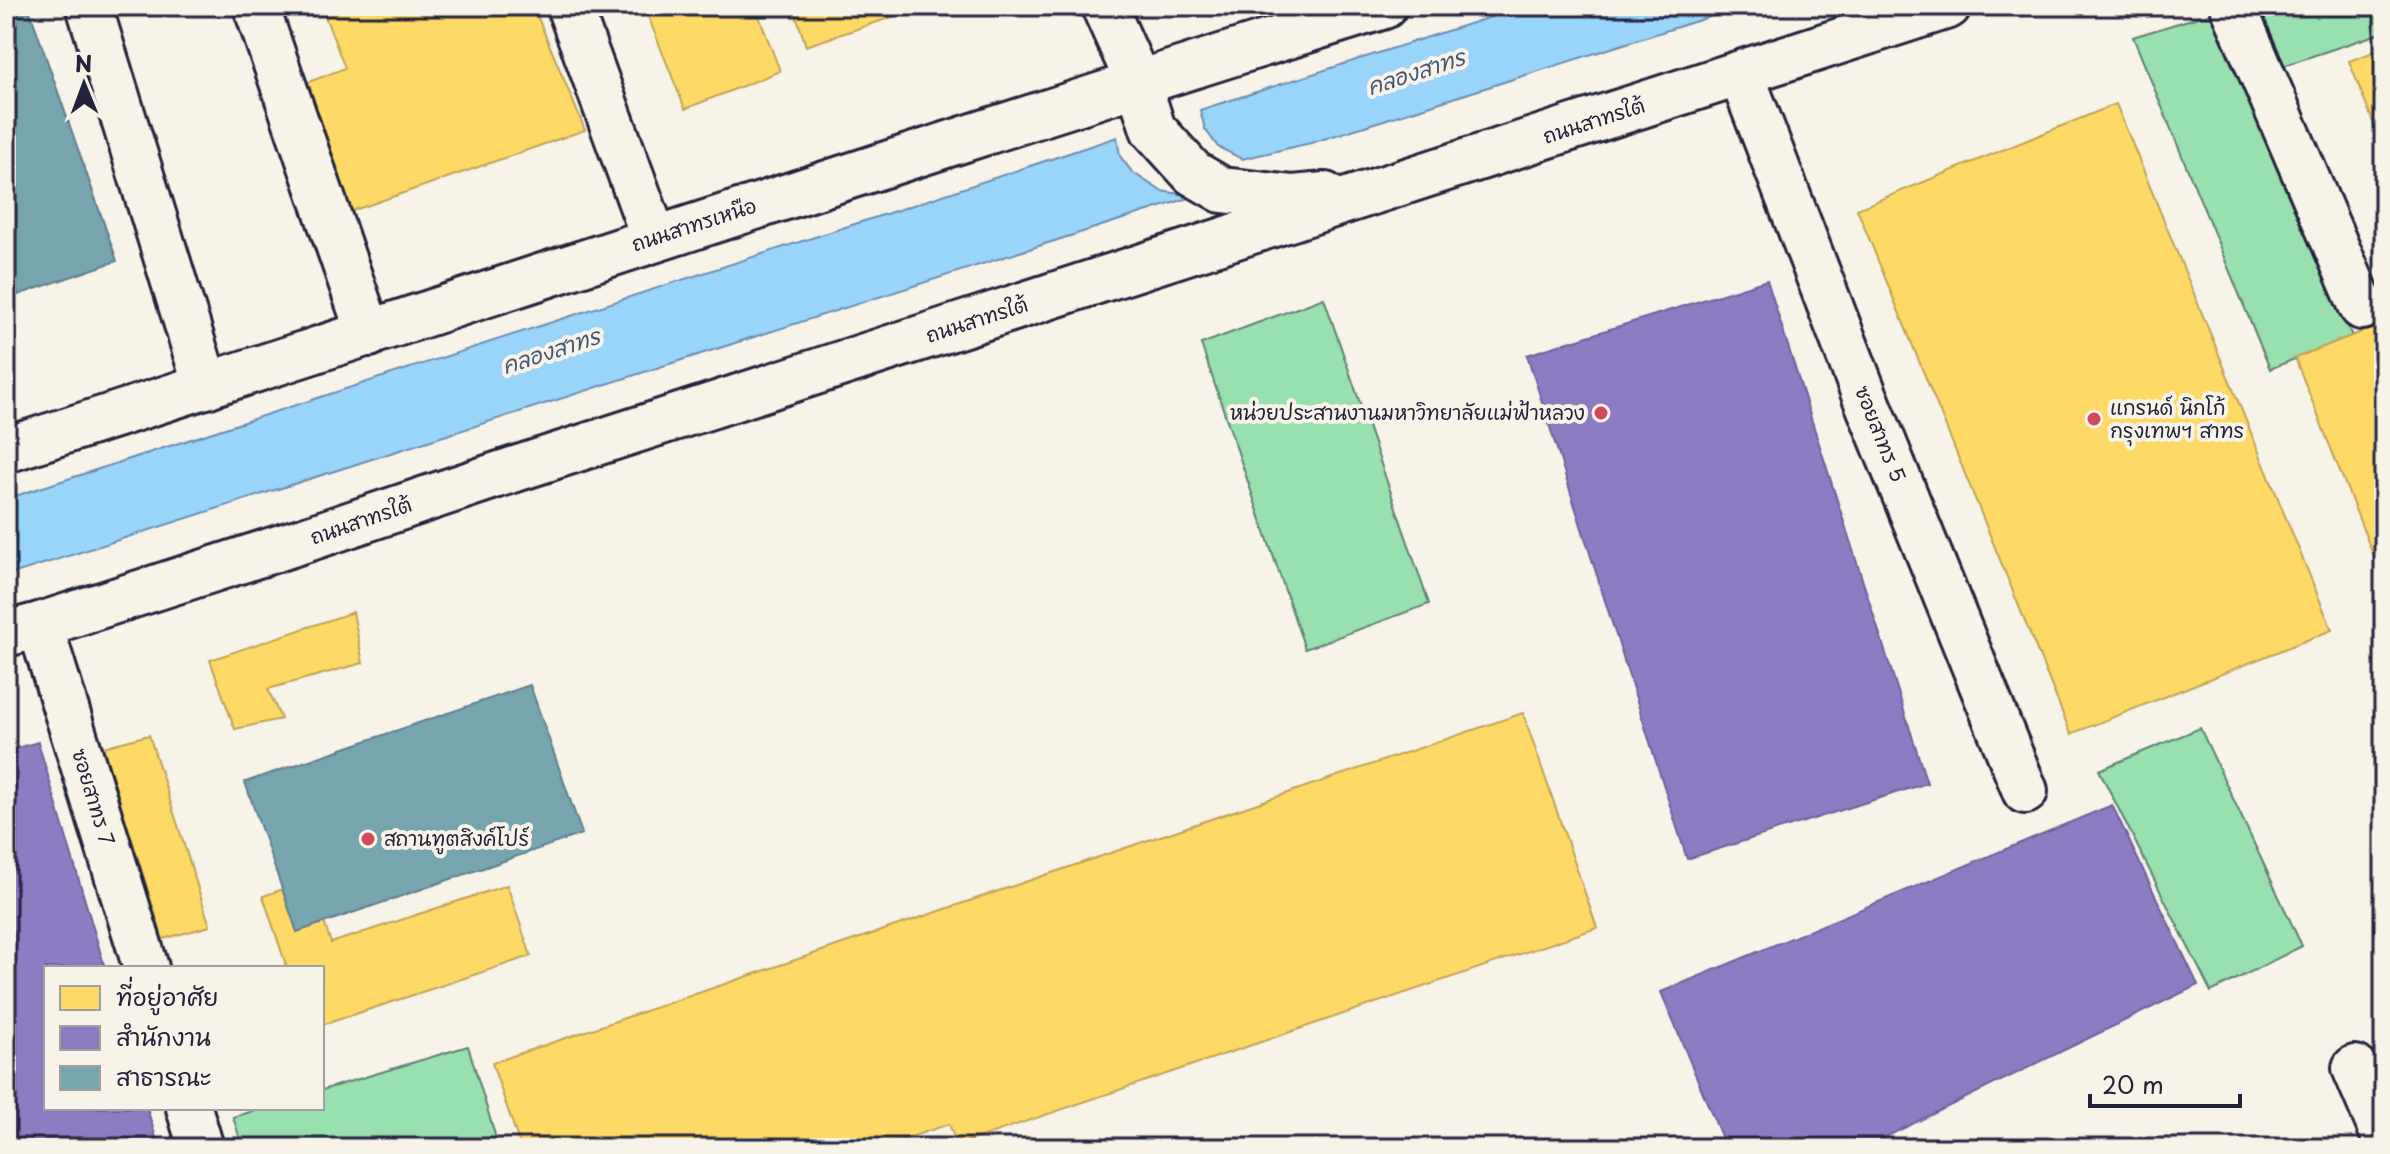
<svg xmlns="http://www.w3.org/2000/svg" width="2390" height="1154" font-family="'Playpen Sans','Playpen Sans Thai',sans-serif">
<style>
.green{fill:#98e0ae;stroke:#5d8174;stroke-width:2}
.water{fill:#99d4fa;stroke:#698dae;stroke-width:2}
.homes{fill:#ffd966;stroke:#bda259;stroke-width:2}
.offices{fill:#8e7cc3;stroke:#6e619a;stroke-width:2}
.public{fill:#76a5af;stroke:#5d7e8c;stroke-width:2}
.lines{fill:none;stroke-linecap:round;stroke-linejoin:round}
.minor-casing{stroke:#22223b;stroke-width:50}
.major-casing{stroke:#22223b;stroke-width:50}
.minor{stroke:#f7f3e8;stroke-width:44}
.major{stroke:#f7f3e8;stroke-width:44}
.poi-dot{fill:#d1495b;stroke:#f7f3e8;stroke-width:3}
.labels{text-anchor:middle;stroke-width:8;stroke-linejoin:round;paint-order:stroke}
.street-label{font-size:20px;fill:#22223b;stroke:#f7f3e8}
.poi-label{font-size:20px;fill:#22223b;stroke:#f7f3e8;text-anchor:start}
.water-label{font-size:22px;font-style:italic;fill:#465774;stroke:#f7f3e8}
</style>
<rect width="100%" height="100%" fill="#f7f3e8"/>
<filter id="ink" filterUnits="userSpaceOnUse"><feTurbulence type="fractalNoise" baseFrequency=".0125" numOctaves="2"/><feDisplacementMap in="SourceGraphic" scale="16" xChannelSelector="R" yChannelSelector="G"/><feConvolveMatrix kernelMatrix="1 2 1 2 8 2 1 2 1" color-interpolation-filters="sRGB"/></filter>
<g filter="url(#ink)">
<g class="green">
<path d="M 2234,6 L 2384,6 L 2384,32 L 2241,80 L 2352,336 L 2270,369 L 2133,37 Z"/>
<path d="M 1324,298 L 1429,604 L 1305,649 L 1201,344 Z"/>
<path d="M 2200,728 L 2302,946 L 2211,992 L 2099,770 Z"/>
<path d="M 468,1046 L 499,1148 L 243,1148 L 233,1117 L 264,1108 L 322,1108 L 322,1090 Z"/>
</g>
<g class="water">
<path d="M 1525,6 L 1744,6 L 1311,143 L 1242,159 L 1218,147 L 1205,129 L 1200,110 Z"/>
<path d="M 1117,137 L 1120,156 L 1132,172 L 1161,191 L 1195,196 L 6,576 L 6,499 L 901,209 Z"/>
</g>
<g class="homes">
<path d="M 321,6 L 533,6 L 585,130 L 346,213 L 296,87 L 345,68 Z"/>
<path d="M 644,6 L 755,6 L 780,71 L 685,109 Z"/>
<path d="M 793,6 L 925,6 L 806,46 Z"/>
<path d="M 2384,48 L 2384,150 L 2349,61 Z"/>
<path d="M 2116,104 L 2332,630 L 2071,734 L 1857,209 Z"/>
<path d="M 2384,323 L 2384,582 L 2295,358 Z"/>
<path d="M 353,612 L 363,663 L 268,689 L 281,719 L 235,729 L 210,660 Z"/>
<path d="M 1523,713 L 1597,928 L 957,1145 L 949,1124 L 878,1148 L 521,1148 L 492,1063 Z"/>
<path d="M 149,735 L 210,926 L 163,939 L 103,747 Z"/>
<path d="M 507,885 L 531,956 L 322,1025 L 322,968 L 278,968 L 286,965 L 263,896 L 283,889 L 297,932 L 324,922 L 331,943 Z"/>
</g>
<g class="offices">
<path d="M 1767,280 L 1927,783 L 1687,859 L 1527,355 Z"/>
<path d="M 38,742 L 105,968 L 46,968 L 46,1108 L 147,1108 L 159,1148 L 6,1148 L 6,751 Z"/>
<path d="M 2112,805 L 2198,985 L 1863,1148 L 1726,1148 L 1661,992 Z"/>
</g>
<g class="public">
<path d="M 28,6 L 117,261 L 6,299 L 6,7 Z"/>
<path d="M 530,685 L 582,834 L 297,932 L 245,782 Z"/>
</g>
<g class="lines">
<defs>
<g id="minor">
<path d="M 89,6 L 206,386"/>
<path d="M 256,6 L 369,334"/>
<path d="M 569,6 L 654,238"/>
<path d="M 1104,6 L 1138,82"/>
<path d="M 2233,6 L 2362,307"/>
<path d="M 1741,74 L 1864,394 L 2025,791"/>
<path d="M 40,625 L 146,968"/>
<path d="M 2355,1068 L 2384,1136"/>
<path d="M 189,1108 L 201,1148"/>
</g>
<g id="major">
<path d="M 1138,82 L 1153,129 L 1193,173 L 1222,190 L 1293,198 L 1325,195"/>
<path d="M 6,450 C 466,303 923,149 1384,6"/>
<path d="M 6,634 L 40,625 L 307,539 L 500,474 L 1948,6"/>
</g>
</defs>
<use href="#minor" class="minor-casing"/>
<use href="#major" class="major-casing"/>
<use href="#minor" class="minor"/>
<use href="#major" class="major"/>
</g>
</g>
<g class="poi-dot">
<circle cx="1601" cy="413" r="8"/>
<circle cx="2094" cy="419" r="8"/>
<circle cx="368" cy="839" r="8"/>
</g>
<g class="labels">
<g class="street-label">
<text transform="translate(1594 121) rotate(-18)" y="7">ถนนสาทรใต้</text>
<text transform="translate(694 225) rotate(-18)" y="7">ถนนสาทรเหนือ</text>
<text transform="translate(977 320) rotate(-18)" y="7">ถนนสาทรใต้</text>
<text transform="translate(1880 434) rotate(68)" y="7">ซอยสาทร 5</text>
<text transform="translate(361 521) rotate(-19)" y="7">ถนนสาทรใต้</text>
<text transform="translate(93 797) rotate(73)" y="7">ซอยสาทร 7</text>
</g>
<g class="poi-label">
<text x="2110" y="415">แกรนด์ นิกโก้<tspan x="2110" dy="23">กรุงเทพฯ สาทร</tspan></text>
<text x="1585" y="420" text-anchor="end">หน่วยประสานงานมหาวิทยาลัยแม่ฟ้าหลวง</text>
<text x="384" y="846">สถานทูตสิงค์โปร์</text>
</g>
<g class="water-label">
<text transform="translate(1416 72) rotate(-18)" y="8">คลองสาทร</text>
<text transform="translate(551 351) rotate(-18)" y="8">คลองสาทร</text>
</g>
</g>
<rect width="2390" height="1154" fill="none" stroke="#f7f3e8" stroke-width="32"/>
<rect x="16" y="16" width="2358" height="1122" fill="none" stroke="#22223b" stroke-width="3" filter="url(#ink)"/>
<rect x="44" y="966" width="280" height="144" fill="#f7f3e8" stroke="#a29fa3" stroke-width="2"/>
<rect x="60" y="986" width="40" height="24" fill="#ffd966" stroke="#a29fa3" stroke-width="2"/>
<text x="116" y="1006" font-size="24" fill="#22223b">ที่อยู่อาศัย</text>
<rect x="60" y="1026" width="40" height="24" fill="#8e7cc3" stroke="#a29fa3" stroke-width="2"/>
<text x="116" y="1046" font-size="24" fill="#22223b">สำนักงาน</text>
<rect x="60" y="1066" width="40" height="24" fill="#76a5af" stroke="#a29fa3" stroke-width="2"/>
<text x="116" y="1086" font-size="24" fill="#22223b">สาธารณะ</text>
<g transform="translate(84 84) rotate(359)" stroke="#f7f3e8" stroke-width="6" paint-order="stroke">
<path d="M0-6L14 30L0 20L-14 30Z" fill="#22223b"/>
<text y="-12" font-size="22" font-weight="bold" text-anchor="middle" fill="#22223b">N</text>
</g>
<path d="M2090 1094v12h150v-12" fill="none" stroke="#22223b" stroke-width="4"/>
<text x="2102" y="1094" font-size="24" fill="#22223b" stroke="#f7f3e8" stroke-width="6" paint-order="stroke">20 m</text>
</svg>
